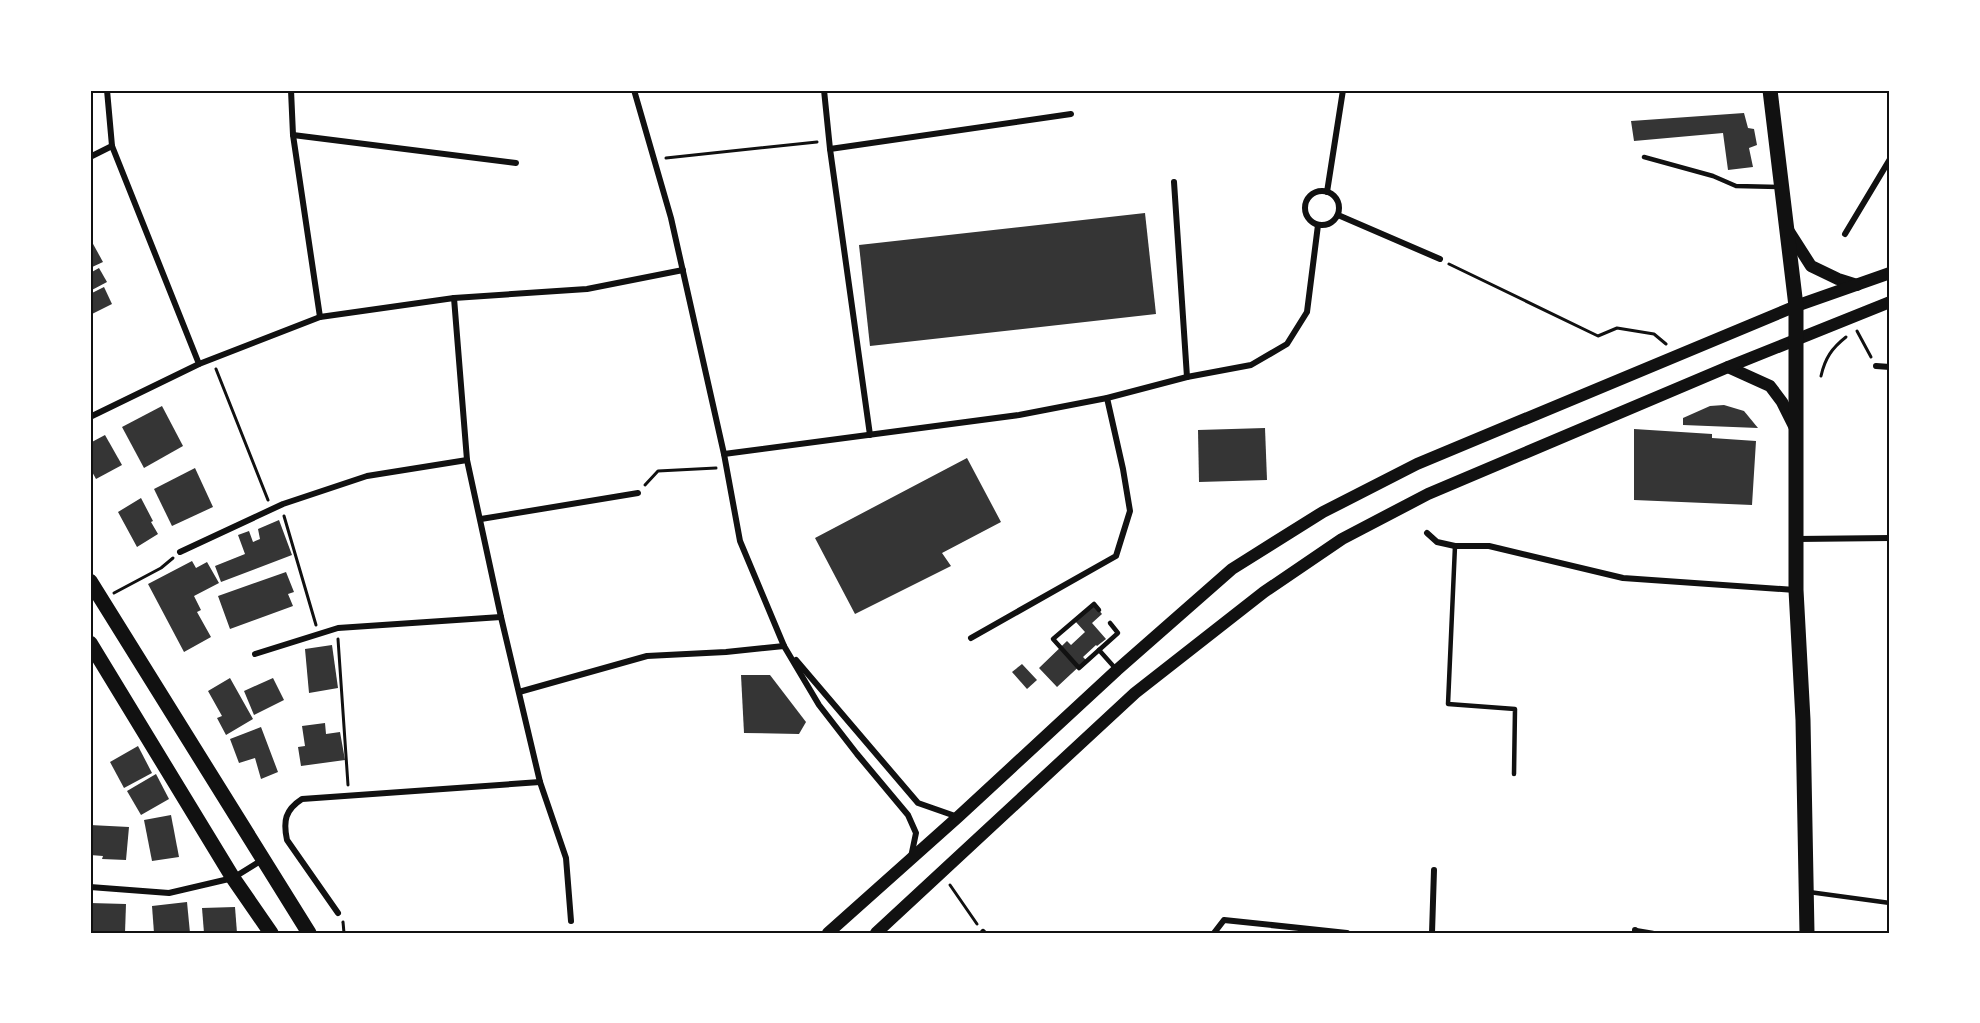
<svg xmlns="http://www.w3.org/2000/svg" width="1980" height="1023" font-family="Roboto,sans-serif">
<style>
.building{fill:#353535}
.lines{fill:none;stroke-linecap:round;stroke-linejoin:round}
.path{stroke:#111;stroke-width:3}
.service{stroke:#111;stroke-width:4.5}
.minor{stroke:#111;stroke-width:6}
.secondary{stroke:#111;stroke-width:12}
.primary{stroke:#111;stroke-width:15}
.neatline{fill:none;stroke:#111;stroke-width:2}
</style>
<rect width="100%" height="100%" fill="#fff"/>
<g class="building">
<path d="M 1744,113 L 1748,128 L 1754,129 L 1757,145 L 1749,148 L 1753,167 L 1728,170 L 1723,133 L 1634,141 L 1631,121 Z"/>
<path d="M 1145,213 L 1156,314 L 870,346 L 859,245 Z"/>
<path d="M 92,242 L 103,262 L 90,268 L 90,243 Z"/>
<path d="M 99,268 L 107,282 L 90,291 L 90,273 Z"/>
<path d="M 104,287 L 112,304 L 90,315 L 90,294 Z"/>
<path d="M 1724,405 L 1744,411 L 1758,428 L 1683,425 L 1683,418 L 1710,406 Z"/>
<path d="M 162,406 L 183,446 L 144,468 L 122,427 Z"/>
<path d="M 1265,428 L 1267,480 L 1199,482 L 1198,430 Z"/>
<path d="M 1634,429 L 1712,434 L 1712,438 L 1756,441 L 1752,505 L 1634,500 Z"/>
<path d="M 105,435 L 122,465 L 96,479 L 90,468 L 90,443 Z"/>
<path d="M 967,458 L 1001,522 L 942,553 L 951,566 L 855,614 L 815,538 Z"/>
<path d="M 195,468 L 213,507 L 172,526 L 154,489 Z"/>
<path d="M 141,498 L 153,521 L 151,522 L 158,534 L 137,547 L 118,512 Z"/>
<path d="M 279,520 L 292,555 L 221,582 L 215,566 L 245,554 L 238,535 L 249,531 L 253,542 L 260,539 L 258,529 Z"/>
<path d="M 192,561 L 196,568 L 207,562 L 219,583 L 194,596 L 201,610 L 197,612 L 211,637 L 184,652 L 148,584 Z"/>
<path d="M 286,572 L 294,592 L 288,594 L 293,606 L 230,629 L 218,596 Z"/>
<path d="M 1094,604 L 1102,614 L 1092,623 L 1106,639 L 1097,646 L 1096,645 L 1083,657 L 1086,660 L 1057,687 L 1039,668 L 1067,641 L 1071,645 L 1085,632 L 1075,621 Z"/>
<path d="M 332,645 L 338,688 L 309,693 L 305,649 Z"/>
<path d="M 1022,664 L 1037,680 L 1027,689 L 1012,672 Z"/>
<path d="M 741,675 L 770,675 L 806,722 L 799,734 L 744,733 Z"/>
<path d="M 230,678 L 253,719 L 226,735 L 217,718 L 222,716 L 208,691 Z"/>
<path d="M 273,678 L 284,700 L 254,715 L 244,691 Z"/>
<path d="M 325,723 L 326,734 L 340,732 L 345,760 L 301,766 L 298,747 L 305,746 L 302,726 Z"/>
<path d="M 261,727 L 278,772 L 261,779 L 255,758 L 239,763 L 230,739 Z"/>
<path d="M 138,746 L 152,773 L 124,788 L 110,762 Z"/>
<path d="M 156,774 L 169,799 L 141,815 L 127,791 Z"/>
<path d="M 171,815 L 179,857 L 152,861 L 144,820 Z"/>
<path d="M 90,825 L 129,827 L 126,860 L 102,859 L 103,856 L 90,855 Z"/>
<path d="M 187,902 L 190,933 L 154,933 L 152,906 Z"/>
<path d="M 90,903 L 126,904 L 125,933 L 90,933 Z"/>
<path d="M 235,907 L 237,933 L 204,933 L 202,908 Z"/>
</g>
<g class="lines">
<g class="path">
<path d="M 666,158 L 817,142"/>
<path d="M 1449,264 L 1598,336 L 1617,328 L 1654,334 L 1666,344"/>
<path d="M 1857,331 L 1871,357"/>
<path d="M 216,369 L 268,500"/>
<path d="M 1821,376 C 1825,358 1832,348 1846,337"/>
<path d="M 645,485 L 658,471 L 716,468"/>
<path d="M 284,516 L 316,625"/>
<path d="M 114,593 L 161,568 L 173,558"/>
<path d="M 338,639 L 348,785"/>
<path d="M 950,885 L 977,924"/>
<path d="M 343,922 L 344,933"/>
</g>
<g class="service">
<path d="M 1644,157 L 1713,176 L 1736,186 L 1779,187"/>
<path d="M 1455,546 L 1448,704 L 1515,709 L 1514,774"/>
<path d="M 1099,610 L 1094,604 L 1053,639 L 1079,668 L 1118,633 L 1110,623"/>
<path d="M 1099,650 L 1115,668"/>
<path d="M 1809,892 L 1890,903"/>
<path d="M 1635,930 L 1653,933"/>
</g>
<g class="minor">
<path d="M 107,90 L 112,146 L 199,364"/>
<path d="M 291,90 L 293,135 L 320,317"/>
<path d="M 634,90 L 671,218 L 724,454 L 740,541 L 784,646 L 819,705 L 857,754 L 908,815 L 916,833 L 911,857"/>
<path d="M 824,90 L 830,149 L 870,435"/>
<path d="M 293,135 L 516,163"/>
<path d="M 830,149 L 1071,114"/>
<path d="M 90,157 L 112,146"/>
<path d="M 1174,182 L 1187,377"/>
<circle cx="1322" cy="208" r="17"/>
<path d="M 1327,192 L 1343,90"/>
<path d="M 1338,215 L 1440,259"/>
<path d="M 1845,234 L 1890,159"/>
<path d="M 454,298 L 467,460 L 501,617 L 540,782 L 566,858 L 571,921"/>
<path d="M 1876,366 L 1890,367"/>
<path d="M 90,417 L 199,364 L 320,317 L 454,298 L 587,289 L 683,270"/>
<path d="M 724,454 L 1019,415 L 1107,398 L 1187,377 L 1251,365 L 1287,344 L 1307,312 L 1318,225"/>
<path d="M 481,519 L 638,493"/>
<path d="M 1427,533 L 1437,542 L 1455,546 L 1489,546 L 1623,578 L 1795,590"/>
<path d="M 1797,539 L 1890,538"/>
<path d="M 180,552 L 283,504 L 367,476 L 467,460"/>
<path d="M 971,638 L 1116,556 L 1130,511 L 1123,469 L 1107,398"/>
<path d="M 255,654 L 338,628 L 501,617"/>
<path d="M 796,660 L 918,803 L 958,817"/>
<path d="M 519,692 L 647,656 L 726,652 L 784,646"/>
<path d="M 90,887 L 169,893 L 233,878 L 262,860"/>
<path d="M 338,913 L 287,840 C 283,821 285,810 302,799 L 540,782"/>
<path d="M 983,932 L 984,933"/>
<path d="M 1214,933 L 1224,920 L 1347,933"/>
<path d="M 1432,933 L 1434,870"/>
<path d="M 1635,933 L 1635,930"/>
</g>
<g class="secondary">
<path d="M 1788,230 L 1811,266 L 1838,279 L 1857,285"/>
<path d="M 1728,367 L 1770,386 L 1782,402 L 1795,428"/>
<path d="M 828,933 L 958,817 L 1117,670 L 1232,569 L 1323,512 L 1417,464 L 1796,306 L 1890,273"/>
<path d="M 876,933 L 1135,693 L 1264,592 L 1342,539 L 1428,494 L 1728,367 L 1890,302"/>
</g>
<g class="primary">
<path d="M 1770,90 L 1796,306 L 1796,590 L 1803,720 L 1807,933"/>
<path d="M 90,581 L 309,933"/>
<path d="M 90,643 L 233,878 L 271,933"/>
</g>
</g>
<rect width="1980" height="1023" fill="none" stroke="#ffffff" stroke-width="183"/>
<rect x="92" y="92" width="1796" height="840" class="neatline"/>
</svg>
